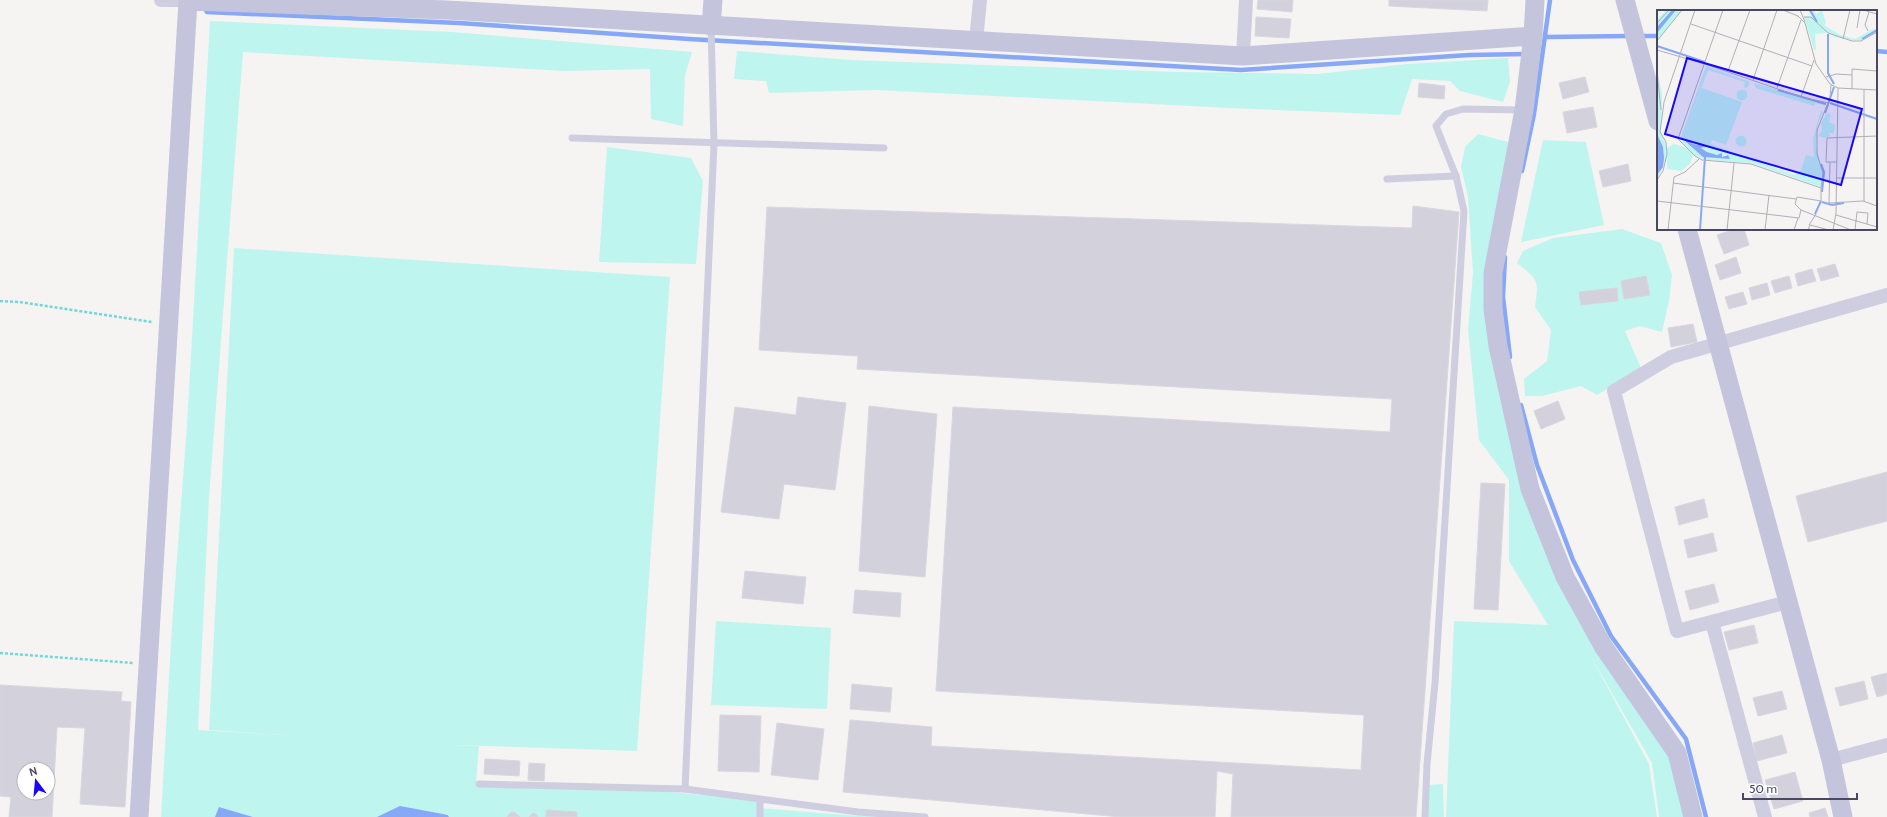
<svg xmlns="http://www.w3.org/2000/svg" width="1887" height="817" font-family="Cabin,sans-serif">
	<rect width="100%" height="100%" fill="#f5f4f3"/>
	<g fill="#bff5ef">
		<polygon points="210,21 452,32 692,52 685,75 683,126 651,119 650,69 564,71 243,52 209,498 198,730 286,735 209,730 234,248 670,277 637,751 454,745 479,746 476,782 624,788 760,800 758,817 449,817 448,814 380,817 253,817 220,807 215,817 161,817 172,625 187,425"/>
		<polygon points="737,51 852,60 1177,72 1318,74 1407,64 1508,58 1510,82 1503,102 1460,91 1450,81 1412,79 1400,115 1230,108 877,90 769,93 766,81 734,79"/>
		<polygon points="1478,134 1508,142 1493,280 1504,374 1565,577 1678,758 1693,817 1659,817 1652,763 1589,653 1649,764 1657,817 1446,817 1454,621 1548,625 1509,561 1509,480 1479,440 1468,330 1473,273 1468,197 1461,167 1465,147"/>
		<polygon points="1543,140 1586,142 1604,225 1521,242"/>
		<polygon points="607,147 691,158 703,181 696,264 599,262"/>
		<path d="M1622 229 1661 243 1672 275 1669 301 1662 332 1640 326 1625 331 1641 368 1597 395 1581 386 1542 396H1525L1524 379 1547 361 1551 330 1535 307C1539 279 1538 280 1517 263L1523 251 1553 238Z"/>
		<polygon points="716,621 831,628 827,709 711,705"/>
		<polygon points="1443,784 1444,817 1425,817 1426,785"/>
		<polygon points="760,808 860,816 923,817 760,817"/>
	</g>
	<g fill="#87a7f7">
		<polygon points="400,806 448,815 449,817 377,817"/>
		<polygon points="219,807 253,817 215,817"/>
	</g>
	<g fill="none" stroke-linecap="round" stroke-linejoin="round">
		<g stroke="#87a7f7" stroke-width="4.5">
			<polyline points="203,6 207,12 459,23 689,39 1241,70 1469,55 1526,54"/>
			<polyline points="1639,36 1658,36"/>
			<polyline points="1546,37 1630,36"/>
			<polyline points="1876,51 1887,52"/>
			<polyline points="1522,171 1534,114 1550,0"/>
			<polyline points="1505,257 1503,297 1510,357"/>
			<polyline points="1521,405 1537,465 1573,560 1611,636 1686,739 1706,817"/>
		</g>
	</g>
	<g fill="#d3d1db" stroke="#d8d6df" fill-rule="evenodd">
		<polygon points="1258,0 1293,0 1292,12 1257,9"/>
		<polygon points="1389,0 1488,0 1487,11 1389,6"/>
		<polygon points="1256,17 1291,19 1289,38 1255,36"/>
		<polygon points="1585,77 1589,92 1563,99 1559,83"/>
		<polygon points="1419,83 1445,86 1444,99 1418,97"/>
		<polygon points="1593,107 1597,127 1567,133 1563,112"/>
		<polygon points="1628,164 1631,181 1603,187 1599,171"/>
		<polygon points="1413,206 1459,212 1416,817 1231,817 1233,774 1217,771 1215,817 1121,817 843,792 850,720 932,727 931,746 1361,770 1364,715 936,691 953,407 1390,432 1392,399 857,369 858,356 759,350 767,207 1412,228"/>
		<polygon points="1735,229 1744,229 1749,245 1724,254 1717,235"/>
		<polygon points="1736,257 1741,273 1720,280 1715,265"/>
		<polygon points="1835,264 1839,276 1821,281 1817,269"/>
		<polygon points="1812,269 1816,281 1798,286 1795,274"/>
		<polygon points="1646,276 1650,295 1624,299 1621,281"/>
		<polygon points="1789,276 1792,288 1775,293 1771,281"/>
		<polygon points="1767,283 1770,295 1752,300 1749,288"/>
		<polygon points="1617,288 1618,301 1581,305 1579,292"/>
		<polygon points="1743,292 1747,304 1729,309 1725,297"/>
		<polygon points="1693,324 1697,342 1671,347 1668,328"/>
		<polygon points="798,397 846,403 835,490 784,484 779,519 721,512 735,407 796,415"/>
		<polygon points="1558,401 1565,419 1541,429 1534,411"/>
		<polygon points="869,406 937,414 925,577 859,571"/>
		<polygon points="1887,472 1887,521 1808,542 1796,496"/>
		<polygon points="1481,483 1505,484 1498,610 1474,609"/>
		<polygon points="1704,499 1708,517 1679,525 1675,507"/>
		<polygon points="1713,533 1717,551 1688,558 1684,540"/>
		<polygon points="745,571 806,577 803,604 742,598"/>
		<polygon points="1714,584 1719,602 1690,610 1685,591"/>
		<polygon points="855,590 901,593 900,617 853,613"/>
		<polygon points="1754,625 1758,643 1729,650 1724,632"/>
		<polygon points="1887,673 1887,694 1877,697 1871,677"/>
		<polygon points="1864,681 1868,699 1840,706 1835,688"/>
		<polygon points="852,684 892,688 890,712 850,709"/>
		<path d="M0 685 122 692 121 701 131 702 125 807 80 804 85 728 57 727 52 817H9L11 797 0 796ZM24 769H48V793H24Z"/>
		<polygon points="1782,691 1787,709 1758,716 1753,698"/>
		<polygon points="720,715 761,716 759,772 718,771"/>
		<polygon points="777,723 824,729 818,780 771,775"/>
		<polygon points="1782,735 1787,753 1757,761 1753,743"/>
		<polygon points="485,759 520,761 519,776 484,774"/>
		<polygon points="529,763 545,764 544,781 528,780"/>
		<polygon points="1795,772 1803,801 1774,809 1765,780"/>
		<polygon points="1825,808 1828,817 1810,817 1809,813"/>
		<polygon points="546,810 577,812 577,817 546,817"/>
		<polygon points="514,812 520,817 507,817 510,813"/>
		<polygon points="533,813 536,814 538,817 529,817"/>
	</g>
	<g fill="none" stroke-linecap="round" stroke-linejoin="round">
		<g stroke="#72d6d8" stroke-width="2.5" stroke-dasharray="3 2" stroke-linecap="butt">
			<polyline points="0,301 20,302 152,322"/>
			<polyline points="0,653 133,663"/>
		</g>
		<g stroke="#cecee0" stroke-width="7">
			<polyline points="572,138 884,148"/>
			<polyline points="1387,179 1456,176"/>
			<polyline points="479,784 685,789 858,812 925,817"/>
			<polyline points="685,789 714,144 711,26"/>
			<polyline points="760,817 760,800"/>
			<polyline points="1425,817 1427,764 1435,683 1464,211 1456,176 1436,126 1446,114 1463,109 1524,110"/>
		</g>
		<g stroke="#cecee0" stroke-width="14">
			<polyline points="161,0 188,0"/>
			<polyline points="976,41 980,0"/>
			<polyline points="1243,56 1246,0"/>
			<polyline points="1788,602 1677,631 1614,391 1671,357 1887,295"/>
			<polyline points="1712,622 1765,817"/>
			<polyline points="1831,760 1887,745"/>
		</g>
		<g stroke="#c5c4dd" stroke-width="19">
			<polyline points="1535,0 1533,36 1524,110 1493,273 1493,309 1498,346 1530,489 1565,577 1603,646 1677,753 1693,817"/>
			<polyline points="1625,0 1658,121"/>
			<polyline points="711,26 713,0"/>
			<polyline points="1687,229 1831,760 1843,817"/>
			<polyline points="139,817 188,1 447,10 1243,56 1533,36"/>
		</g>
	</g>
	<g transform="translate(1657 10)">
		<rect width="220" height="220" fill="#f5f4f3"/>
		<path d="M9 0H25L0 31V10ZM151 0H156L159 4 165 0 169 13 167 15 183 25 198 29 216 19H220V23L204 30H194L178 27 166 20 169 23 158 24 159 40H157L147 7H155ZM49 56 93 72 90 78 87 77 88 72 51 60 29 122 45 78 85 92 69 135 55 130 54 134 138 165 144 160 149 145 157 147 156 129 164 100 166 102 161 114 159 135 166 164 164 177 94 153 50 150 36 145 33 154 24 161 10 159V147L0 170V58L5 84 4 122 10 138 17 134 27 137 34 142 23 130ZM29 129 36 134 50 136 44 138 50 142 60 145 65 143V147L69 144 73 149 46 147 29 132ZM97 73 169 94 168 96 159 93 157 96 99 78ZM79.5 85a5.5 5.5 0 1 1 11 0a5.5 5.5 0 1 1-11 0ZM170 103 174 104 172 112 178 115V118L176 124 172 122 173 126 168 128 161 126 165 121 164 113ZM78.5 131a5.5 5.5 0 1 1 11 0a5.5 5.5 0 1 1-11 0Z" fill="#bff5ef" fill-rule="evenodd"/>
		<path d="M15 0H19L0 23V17ZM0 124 6 137 7 148 6 157 0 165ZM29 129 36 134 50 136 44 138 50 142 60 145 65 143V147L71 145 73 149 46 147 29 132Z" fill="#87a7f7"/>
		<path fill="none" stroke="#87a7f7" stroke-width="2" d="M153 0 160 12M171 24V63L177 74M205 29 220 20M0 36 48 52M121 80 169 94M173 93 220 109M168 103 177 77M164 154 167 162 165 182M165 192 175 195 187 193M158 204 164 191M43 220 48 147"/>
		<path fill="none" stroke="#b0afb9" stroke-width="1" d="M66 0 21 129 38 146 45 150 94 154 164 178 166 163 160 144V120L173 88 174 75M126 0 141 6 148 13 159 54 173 74 181 78 220 80M143 0 148 12M206 0 220 4M147 7H154L171 23 195 31H204L220 22M0 13 12 0M34 14 155 56M200 18 203 0M211 21 208 15 212 2M186 29 193 0M0 31 25 0M0 40 48 54 144 87 172 93M71 61 93 0M0 62 4 100M169 67 179 64 195 65M96 70 120 0M120 78 144 10M195 79V59L220 61M207 80V191M144 87 157 50M173 152 172 193 206 191 220 196M180 152H169L170 128 220 126M180 168H220M0 170 6 161 10 144 9 132 3 122 7 92 38 0M16 173 139 189M0 191 142 208 144 200 194 220M144 200 138 194 140 187 164 191V178M179 205 220 217M152 215 159 204M11 220 17 167 28 162 42 149M70 220 77 153M108 220 112 185M137 220 141 208M151 220 153 215 172 220M176 220 179 203 181 78M198 220 200 202 211 203 210 214"/>
		<path fill="#1807fb" fill-opacity="0.15" stroke="#1807fb" stroke-width="2" d="M30 48 205 99 184 175 8 124Z"/>
		<rect width="220" height="220" fill="none" stroke="#484863" stroke-width="2"/>
	</g>
	<g transform="translate(36 781) rotate(344)"><circle r="19" fill="#ffffff" stroke="#b6b6c1"/>
	<path d="M0-3L7 15L0 10L-7 15Z" fill="#1807fb"/>
	<text y="-6" font-size="11" font-weight="bold" text-anchor="middle" fill="#484863">N</text>
	</g>
	<path d="M1743 793v6h114v-6" fill="none" stroke="#484863" stroke-width="2"/>
	<text x="1749" y="793" font-size="12" fill="#484863" stroke="#ffffff" stroke-width="3" paint-order="stroke">50 m</text>
</svg>
